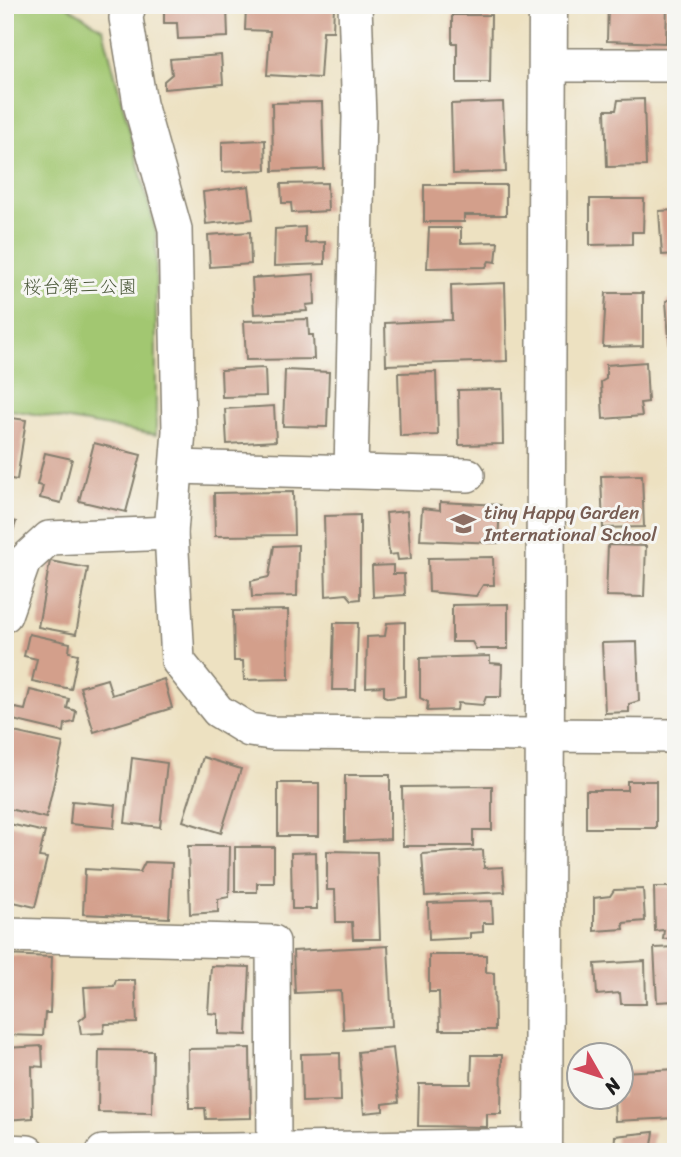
<svg xmlns="http://www.w3.org/2000/svg" width="681" height="1157" font-family="Sriracha,'Klee One',sans-serif">
	<rect width="100%" height="100%" fill="#f6f6f2"/>
	<filter id="ink" filterUnits="userSpaceOnUse"><feTurbulence type="fractalNoise" baseFrequency=".0143" numOctaves="2"/><feDisplacementMap in="SourceGraphic" scale="14" xChannelSelector="R" yChannelSelector="G"/><feConvolveMatrix kernelMatrix="1 2 1 2 8 2 1 2 1" color-interpolation-filters="sRGB"/></filter>
	<filter id="wash" filterUnits="userSpaceOnUse"><feTurbulence type="fractalNoise" baseFrequency=".00686" numOctaves="4" result="noise"/><feDisplacementMap in="SourceGraphic" scale="28" xChannelSelector="R" yChannelSelector="G"/><feGaussianBlur stdDeviation="1.57" result="paint"/><feColorMatrix in="noise" values="0 0 0 0 0 0 0 0 0 0 0 0 0 0 0 0 0 1.4 0 .05"/><feComposite in="paint" operator="in"/></filter>
	<g filter="url(#wash)">
		<rect width="100%" height="100%" fill="#ede1c1"/>
		<polygon fill="#a2c771" stroke="#5f7246" stroke-width="2" points="5,5 65,5 103,29 156,232 156,435 5,409"/>
		<g id="blocks">
			<g fill="#d39f8b">
				<polygon points="284,5 334,5 333,31 323,31 320,78 267,75 270,31 245,30 246,8 283,10"/>
				<polygon points="608,5 667,5 666,43 607,41"/>
				<polygon points="227,7 228,37 178,39 177,23 164,23 164,10"/>
				<polygon points="452,15 491,15 490,83 457,83 457,43 452,43"/>
				<polygon points="221,55 223,84 164,89 164,81 172,74 170,59"/>
				<polygon points="644,99 646,166 607,167 605,110 616,110 618,100"/>
				<polygon points="322,102 324,169 273,171 272,103"/>
				<polygon points="503,102 506,172 453,174 451,104"/>
				<polygon points="669,105 676,105 676,164 670,164"/>
				<polygon points="265,140 266,170 222,172 222,142"/>
				<polygon points="327,183 328,211 292,213 291,203 282,203 281,184"/>
				<polygon points="424,185 506,185 506,215 464,215 464,222 424,222"/>
				<polygon points="249,186 253,219 206,224 203,192"/>
				<polygon points="590,199 644,199 643,232 632,232 632,244 590,245"/>
				<polygon points="676,210 676,254 662,255 659,211"/>
				<polygon points="305,227 305,243 325,242 325,264 274,266 275,229"/>
				<polygon points="429,228 461,228 461,243 498,242 496,262 489,261 486,267 427,268"/>
				<polygon points="250,232 251,264 210,267 208,235"/>
				<polygon points="314,274 315,304 306,305 307,311 254,314 252,278"/>
				<polygon points="505,283 507,361 386,365 385,323 452,320 451,285"/>
				<polygon points="606,293 643,293 643,346 603,347"/>
				<polygon points="676,296 676,349 670,350 666,301"/>
				<polygon points="308,319 309,335 313,335 314,359 246,360 244,321"/>
				<polygon points="646,362 648,402 640,403 642,416 603,419 601,382 606,379 606,365"/>
				<polygon points="265,368 266,396 222,397 221,370"/>
				<polygon points="285,370 329,372 327,427 283,426"/>
				<polygon points="436,372 438,435 400,436 398,373"/>
				<polygon points="502,389 503,444 459,445 458,390"/>
				<polygon points="274,406 276,441 227,444 225,409"/>
				<polygon points="5,417 26,420 17,480 5,478"/>
				<polygon points="94,443 141,455 126,512 79,501"/>
				<polygon points="45,453 72,459 61,503 40,498 43,486 37,485"/>
				<polygon points="642,475 644,527 603,528 601,476"/>
				<polygon points="293,492 294,535 215,536 214,493"/>
				<polygon points="440,502 500,505 498,543 420,540 422,508 440,510"/>
				<polygon points="407,511 411,559 398,560 397,554 389,555 386,513"/>
				<polygon points="360,515 360,599 352,600 347,594 326,596 324,516"/>
				<polygon points="5,519 16,522 6,553 5,553"/>
				<polygon points="298,545 297,596 252,597 251,581 269,577 274,546"/>
				<polygon points="608,545 646,546 644,597 606,596"/>
				<polygon points="493,557 494,585 483,585 476,596 429,592 428,558"/>
				<polygon points="50,561 88,568 76,634 38,627"/>
				<polygon points="393,565 393,574 404,574 405,595 373,597 372,566"/>
				<polygon points="508,604 508,649 476,649 472,642 452,642 452,605"/>
				<polygon points="288,610 289,679 244,680 243,661 234,661 233,611"/>
				<polygon points="405,622 405,696 389,698 384,696 384,686 366,687 367,637 385,636 387,623"/>
				<polygon points="334,623 358,623 356,690 332,690"/>
				<polygon points="29,634 70,643 69,652 78,654 71,689 32,681 37,659 24,656"/>
				<polygon points="637,642 639,701 629,704 629,712 605,713 602,643"/>
				<polygon points="490,656 490,663 502,664 501,697 486,697 483,705 458,703 457,710 427,711 428,702 420,698 420,658"/>
				<polygon points="107,679 112,695 164,679 172,708 94,732 80,687"/>
				<polygon points="30,690 69,699 67,708 76,711 74,722 65,724 64,732 13,720 15,708 25,710"/>
				<polygon points="5,730 63,743 46,818 5,808"/>
				<polygon points="203,757 241,769 221,833 183,821"/>
				<polygon points="132,758 167,763 160,827 125,823"/>
				<polygon points="345,775 390,775 390,839 345,841"/>
				<polygon points="627,781 656,781 656,828 586,828 586,790 627,790"/>
				<rect x="278" y="783" width="41" height="53"/>
				<polygon points="492,786 492,830 473,830 473,846 403,846 402,787"/>
				<polygon points="72,801 116,805 114,828 70,824"/>
				<polygon points="5,823 45,832 39,857 47,858 35,907 5,900"/>
				<polygon points="188,846 230,846 229,897 218,899 218,912 190,914"/>
				<polygon points="235,847 274,847 274,883 257,883 257,892 235,892"/>
				<polygon points="483,850 484,868 503,867 505,892 425,896 422,854"/>
				<polygon points="327,851 377,852 380,939 353,939 352,922 336,922 335,890 327,890"/>
				<polygon points="316,852 317,909 292,909 291,853"/>
				<polygon points="145,862 172,863 169,918 83,914 85,869 140,872"/>
				<polygon points="654,887 676,887 676,938 663,939 664,930 655,931"/>
				<polygon points="643,889 645,921 623,923 624,929 594,931 594,898 610,896 614,890"/>
				<polygon points="492,901 493,923 483,923 483,932 470,933 470,938 429,940 428,903"/>
				<polygon points="388,946 392,1026 343,1029 341,991 295,993 293,951"/>
				<polygon points="676,947 676,1001 657,1002 654,948"/>
				<polygon points="5,955 52,957 50,1013 45,1013 43,1036 5,1035"/>
				<polygon points="429,955 486,955 486,972 494,973 495,1030 440,1030 439,992 429,992"/>
				<polygon points="645,961 646,1004 621,1004 620,993 597,995 595,964"/>
				<polygon points="211,966 250,967 247,1035 218,1034 218,1014 208,1013"/>
				<polygon points="116,980 135,980 137,1023 105,1024 103,1033 81,1034 79,1021 86,1015 84,987 114,986"/>
				<polygon points="42,1046 43,1067 32,1066 33,1118 5,1120 5,1048"/>
				<polygon points="250,1048 251,1118 206,1119 205,1108 189,1108 188,1049"/>
				<polygon points="393,1048 399,1102 383,1104 383,1111 364,1113 358,1052"/>
				<polygon points="99,1050 153,1051 152,1113 98,1112"/>
				<polygon points="340,1053 341,1101 302,1102 301,1054"/>
				<polygon points="472,1055 502,1055 501,1114 487,1114 487,1127 418,1126 419,1084 471,1084"/>
				<polygon points="676,1069 676,1118 615,1121 614,1098 622,1098 622,1072"/>
				<polygon points="654,1132 651,1152 614,1152 615,1136"/>
			</g>
		</g>
	</g>
	<g filter="url(#ink)">
		<use href="#blocks" fill-opacity="0" stroke="#847e6e" stroke-width="2"/>
		<g fill="none" stroke-linecap="round" stroke-linejoin="round">
			<defs>
				<g id="minor">
					<polyline points="129,5 126,18 140,104 175,229 179,431 171,533 178,661 218,711 249,730 271,733 676,736"/>
					<polyline points="548,65 676,65"/>
					<polyline points="177,467 468,475"/>
					<polyline points="351,471 359,117 355,5"/>
					<polyline points="5,615 24,561 49,538 171,533"/>
					<polyline points="5,935 273,942 274,1149"/>
					<polyline points="5,1151 28,1152"/>
					<polyline points="103,1152 543,1145"/>
				</g>
				<polyline id="tertiary" points="543,1152 548,5"/>
			</defs>
			<use href="#minor" stroke="#847e6e" stroke-width="36"/>
			<use href="#tertiary" stroke="#847e6e" stroke-width="41"/>
			<use href="#minor" stroke="#fff" stroke-width="33"/>
			<use href="#tertiary" stroke="#fff" stroke-width="38"/>
		</g>
	</g>
	<defs>
		<symbol id="school-bare" viewBox="-9 -9 18 18"><path d="M0-5L7-2L0 1L-7-2ZM-4 1L0 2.5L4 1V4Q0 6-4 4Z" fill="#8d6e63" stroke="#f6f6f2" stroke-width="2.5" paint-order="stroke"/></symbol>
	</defs>
	<g fill-rule="evenodd">
		<use href="#school-bare" x="446" y="506" width="35" height="35"/>
	</g>
	<g text-anchor="middle" stroke-width="6" stroke-linejoin="round" paint-order="stroke">
		<g font-size="19" fill="#4b583a" stroke="#f6f6f2">
			<text x="80" y="293">桜台第二公園</text>
		</g>
		<g font-size="19" fill="#785e54" stroke="#f6f6f2" text-anchor="start">
			<text x="484" y="519">tiny Happy Garden<tspan x="484" dy="22">International School</tspan></text>
		</g>
	</g>
	<rect width="681" height="1157" fill="none" stroke="#f6f6f2" stroke-width="28"/>
	<g transform="translate(600 1076) rotate(129)"><circle r="33" fill="#f6f6f2" stroke="#9f9f9c" stroke-width="2"/>
	<path d="M0-5L12 26L0 18L-12 26Z" fill="#d1495b"/>
	<text y="-10" font-size="19" font-weight="bold" text-anchor="middle" fill="#1c1c1c">N</text>
	</g>
</svg>
